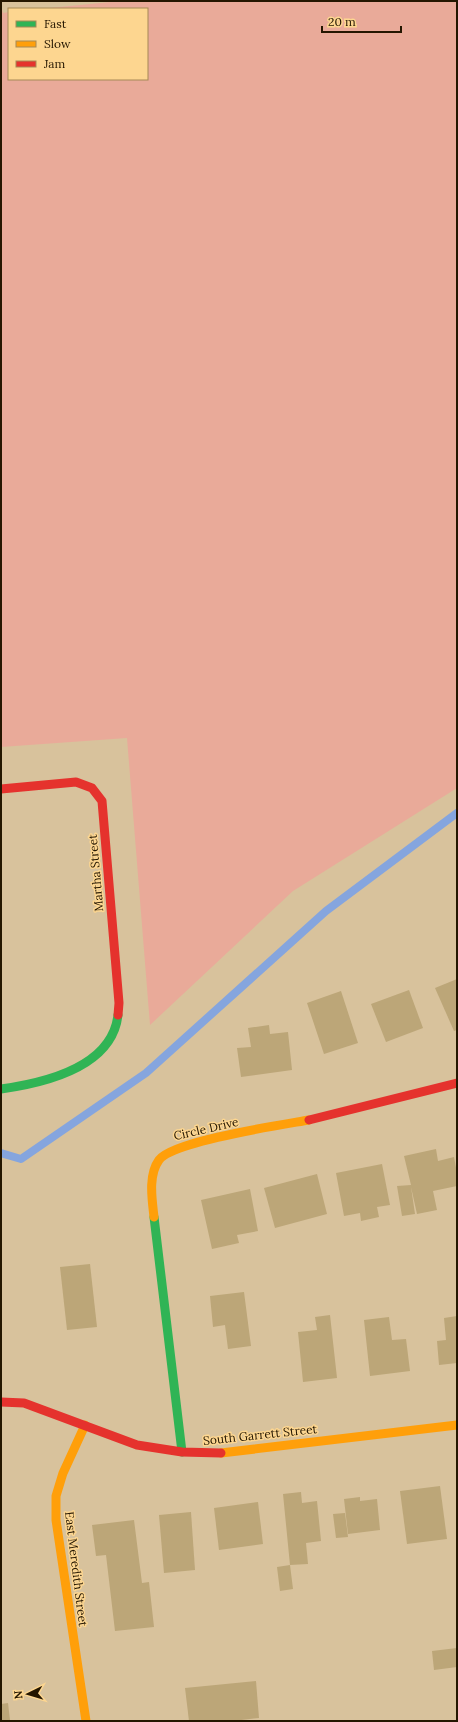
<svg xmlns="http://www.w3.org/2000/svg" width="458" height="1722" font-family="Lora,serif">
	<rect width="100%" height="100%" fill="#d8c29c"/>
	<polygon fill="#e9aa99" points="120,1 457,1 457,788 293,891 150,1025 127,738 1,747 1,6 3,13 9,12 9,79 147,79 147,9 40,9"/>
	<g fill="none" stroke-linecap="round" stroke-linejoin="round">
		<polyline stroke="#85a5de" stroke-width="8" points="1,1153 21,1159 146,1073 326,911 457,813"/>
	</g>
	<g fill="#bca678">
		<polygon points="457,979 457,1030 454,1031 435,988"/>
		<polygon points="409,990 423,1028 386,1042 371,1004"/>
		<polygon points="341,991 358,1043 324,1054 307,1003"/>
		<polygon points="269,1025 270,1034 288,1032 292,1070 241,1077 237,1048 251,1047 248,1028"/>
		<polygon points="436,1149 438,1161 454,1157 457,1173 457,1186 433,1191 437,1210 417,1214 411,1187 415,1214 402,1216 397,1186 411,1185 404,1156"/>
		<polygon points="382,1164 390,1205 377,1207 379,1217 361,1221 360,1213 344,1216 336,1173"/>
		<polygon points="317,1174 327,1214 275,1228 264,1188"/>
		<polygon points="250,1189 258,1231 237,1235 239,1243 212,1249 201,1200"/>
		<polygon points="90,1264 97,1327 67,1330 60,1267"/>
		<polygon points="244,1292 251,1346 228,1349 225,1325 213,1327 210,1296"/>
		<polygon points="330,1315 337,1378 303,1382 298,1332 317,1330 315,1317"/>
		<polygon points="457,1316 457,1363 439,1365 437,1341 446,1340 444,1318"/>
		<polygon points="389,1317 392,1340 406,1339 410,1371 370,1376 364,1320"/>
		<polygon points="440,1486 447,1539 407,1544 400,1491"/>
		<polygon points="301,1492 302,1503 317,1501 321,1541 306,1543 308,1564 290,1565 283,1494"/>
		<polygon points="360,1497 360,1501 377,1499 380,1530 348,1534 344,1499"/>
		<polygon points="258,1502 263,1544 219,1550 214,1508"/>
		<polygon points="191,1512 195,1570 164,1573 159,1515"/>
		<polygon points="345,1513 348,1537 336,1538 333,1514"/>
		<polygon points="134,1520 142,1583 149,1582 154,1627 115,1631 106,1555 96,1556 92,1525"/>
		<polygon points="290,1565 293,1589 280,1591 277,1567"/>
		<polygon points="457,1648 457,1667 434,1670 432,1651"/>
		<polygon points="256,1681 259,1718 233,1721 189,1721 185,1688"/>
		<polygon points="8,1703 10,1720 1,1721 1,1704"/>
	</g>
	<g fill="none" stroke-linecap="round" stroke-linejoin="round">
		<g stroke="#30b455" stroke-width="9">
			<path d="M1 1089C44 1083 112 1067 118 1015"/>
			<polyline points="154,1217 182,1452"/>
		</g>
		<g stroke="#ff9f0a" stroke-width="9">
			<path d="M154 1217C152 1199 148 1175 159 1160 173 1141 281 1125 309 1120"/>
			<polyline points="85,1425 63,1473 56,1496 56,1520 86,1721"/>
			<polyline points="221,1453 457,1425"/>
		</g>
		<g stroke="#e5322d" stroke-width="9">
			<polyline points="1,789 76,782 92,788 102,801 119,1003 118,1015"/>
			<polyline points="309,1120 457,1083"/>
			<polyline points="1,1402 24,1403 137,1445 182,1452 221,1453"/>
		</g>
	</g>
	<g text-anchor="middle" stroke-width="3" stroke-linejoin="round" paint-order="stroke">
		<g font-size="12" fill="#241600" stroke="#fdd690">
			<text transform="translate(96 873) rotate(-95)" y="4">Martha Street</text>
			<text transform="translate(206 1129) rotate(-13)" y="4">Circle Drive</text>
			<text transform="translate(260 1435) rotate(-6)" y="4">South Garrett Street</text>
			<text transform="translate(76 1569) rotate(83)" y="4">East Meredith Street</text>
		</g>
	</g>
	<rect width="458" height="1722" fill="none" stroke="#241600" stroke-width="4"/>
	<rect x="8" y="8" width="140" height="72" fill="#fdd690" stroke="#a68956"/>
	<rect x="16" y="21" width="20" height="6" fill="#30b455" stroke="#a68956"/>
	<text x="44" y="28" font-size="12" fill="#241600">Fast</text>
	<rect x="16" y="41" width="20" height="6" fill="#ff9f0a" stroke="#a68956"/>
	<text x="44" y="48" font-size="12" fill="#241600">Slow</text>
	<rect x="16" y="61" width="20" height="6" fill="#e5322d" stroke="#a68956"/>
	<text x="44" y="68" font-size="12" fill="#241600">Jam</text>
	<g transform="translate(28 1694) rotate(265)" stroke="#fdd690" stroke-width="3" paint-order="stroke">
	<path d="M0-3L7 15L0 10L-7 15Z" fill="#241600"/>
	<text y="-6" font-size="11" font-weight="bold" text-anchor="middle" fill="#241600">N</text>
	</g>
	<path d="M322 26v6h79v-6" fill="none" stroke="#241600" stroke-width="2"/>
	<text x="328" y="26" font-size="12" fill="#241600" stroke="#fdd690" stroke-width="3" paint-order="stroke">20 m</text>
</svg>
